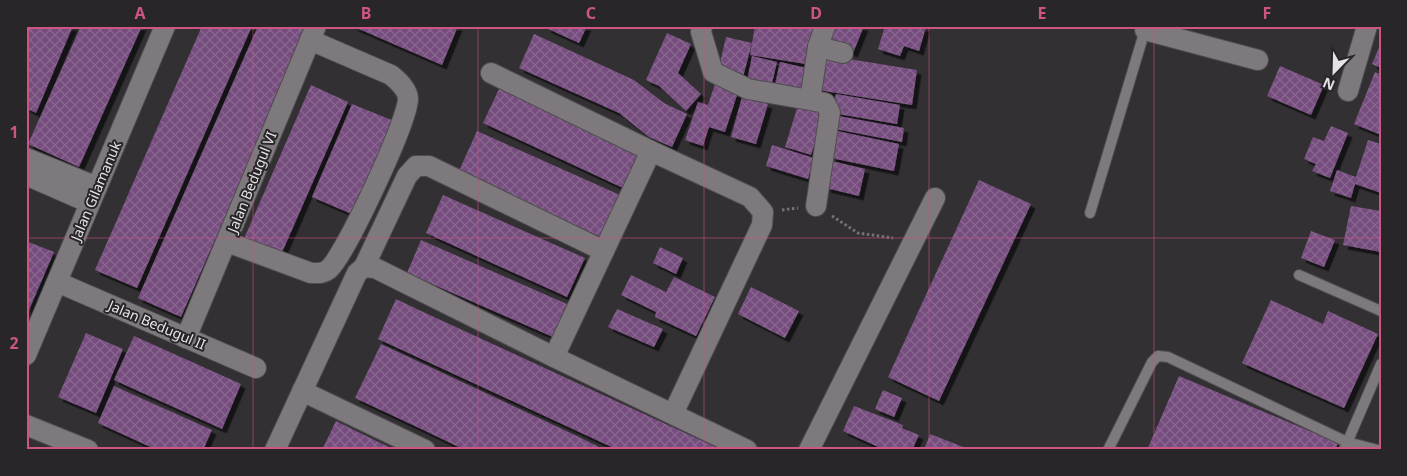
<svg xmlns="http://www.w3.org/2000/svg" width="1407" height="476" font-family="'Noto Sans',sans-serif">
	<defs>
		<pattern id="building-cross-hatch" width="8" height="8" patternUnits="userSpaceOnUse" patternTransform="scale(1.25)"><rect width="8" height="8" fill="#764e7e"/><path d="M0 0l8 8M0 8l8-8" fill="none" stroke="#896790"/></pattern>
		<filter id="shadow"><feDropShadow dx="4.5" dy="4.5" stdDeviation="0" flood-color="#0009"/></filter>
	</defs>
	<rect width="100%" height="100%" fill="#333034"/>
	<g fill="url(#building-cross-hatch)" filter="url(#shadow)">
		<polygon points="26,26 73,26 36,113 26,108"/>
		<polygon points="81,26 142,26 79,167 28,144"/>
		<polygon points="202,26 252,26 137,288 95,270"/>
		<polygon points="258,26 309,26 181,317 138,298"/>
		<polygon points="352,26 458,26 442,65"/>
		<polygon points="547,26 587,26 579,43 546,28"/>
		<polygon points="755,26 818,26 812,65 750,55"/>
		<polygon points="833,26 864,26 853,53 827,43"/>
		<polygon points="885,26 926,27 919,51 904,46 900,56 878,49"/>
		<polygon points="667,33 691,44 678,73 701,94 686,111 659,86 646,80"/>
		<polygon points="534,34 634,80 664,103 687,114 672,147 649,137 619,113 519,68"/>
		<polygon points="726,37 752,43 743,77 718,71"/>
		<polygon points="1381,43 1381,68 1372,64"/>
		<polygon points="818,54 917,70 912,105 812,89"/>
		<polygon points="752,56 777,62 770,92 746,86"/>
		<polygon points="780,62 811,69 805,96 774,89"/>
		<polygon points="1280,66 1324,85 1311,115 1267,96"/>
		<polygon points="1375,72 1381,75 1381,135 1354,124"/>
		<polygon points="715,84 738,92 725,132 709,127 703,146 685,140 698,102 708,105"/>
		<polygon points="311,85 348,102 280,257 243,241"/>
		<polygon points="499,89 638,154 623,188 483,123"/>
		<polygon points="836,94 900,105 897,124 832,113"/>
		<polygon points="742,97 768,104 756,144 731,137"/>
		<polygon points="799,102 825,110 811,155 785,147"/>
		<polygon points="352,104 394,121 354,215 312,197"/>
		<polygon points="833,115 904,128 902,142 830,128"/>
		<polygon points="1331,126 1348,133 1330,178 1312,171 1316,164 1304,159 1313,137 1324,141"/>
		<polygon points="477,131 620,195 601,237 458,173"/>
		<polygon points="837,131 899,144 894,171 831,158"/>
		<polygon points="1368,140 1381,144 1381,193 1355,184 1351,198 1330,191 1337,170 1356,177"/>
		<polygon points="772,145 814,158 808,179 766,166"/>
		<polygon points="832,161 865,169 859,196 826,188"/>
		<polygon points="979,180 1031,204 939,401 888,377"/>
		<polygon points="443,195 585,258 567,297 426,233"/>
		<polygon points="1351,206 1381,211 1381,252 1343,245"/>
		<polygon points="1311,231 1335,240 1324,267 1301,258"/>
		<polygon points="421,240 567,304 553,337 407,273"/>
		<polygon points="26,241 54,252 26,317"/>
		<polygon points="660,247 683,258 676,274 653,263"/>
		<polygon points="631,275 666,292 674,277 715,297 696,336 655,317 656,312 621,295"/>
		<polygon points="751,287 799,311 785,338 738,314"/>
		<polygon points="396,299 419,310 722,450 618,450 378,339"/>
		<polygon points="1271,300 1323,324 1328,311 1378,334 1344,408 1242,363"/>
		<polygon points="617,309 663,329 654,347 608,327"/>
		<polygon points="86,333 123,349 96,413 58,397"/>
		<polygon points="134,336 241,384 222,429 114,380"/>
		<polygon points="381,344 579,437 605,450 465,450 417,427 355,398"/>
		<polygon points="1179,376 1338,443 1335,450 1147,450"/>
		<polygon points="114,386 212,430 203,450 157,450 98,423"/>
		<polygon points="883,390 902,398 894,417 875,409"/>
		<polygon points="854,406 903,425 902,428 919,435 912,450 885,450 843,431"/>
		<polygon points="336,421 356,431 395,450 322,450"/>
		<polygon points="930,434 971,450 924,450"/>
	</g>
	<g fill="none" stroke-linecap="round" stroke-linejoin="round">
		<defs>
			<g id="lane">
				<polyline points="1090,213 1145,30"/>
				<polyline points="1299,275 1381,311"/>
				<polyline points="1108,450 1152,362 1158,356 1168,357 1347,442 1378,450"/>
				<polyline points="1344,450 1381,364"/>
			</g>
			<g id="street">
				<polyline points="702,26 701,32 713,72 748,89 810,100"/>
				<polyline points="1146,26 1145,30 1258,60"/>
				<polyline points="818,47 843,53"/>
				<polyline points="491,73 651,151 750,197 763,212 762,225 673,414"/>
				<polyline points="1348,91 1367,26"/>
				<polyline points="26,158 97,187"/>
				<polyline points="26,175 90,203"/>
				<polyline points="816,206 830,112 825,103 810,100 818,47 825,26"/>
				<path d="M227 242 311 273C318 273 323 274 329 269 346 253 407 123 408 99 408 89 397 80 391 75L310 40"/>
				<polyline points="364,267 375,268 554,357 747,450"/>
				<polyline points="57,282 256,368"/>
				<polyline points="186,338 316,26"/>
				<polyline points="26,355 165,26"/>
				<polyline points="554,357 651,151"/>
				<polyline points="302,391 425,450"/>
				<polyline points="26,425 88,450"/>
				<polyline points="275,450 357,273 364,267 407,176 416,166 429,166 604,251"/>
				<polyline points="809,450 935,198"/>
			</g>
		</defs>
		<use href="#lane" stroke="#4f4d50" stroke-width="12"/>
		<use href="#street" stroke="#4f4d50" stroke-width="22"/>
		<g stroke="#757276" stroke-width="3" stroke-dasharray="2.5 2.5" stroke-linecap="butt">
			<polyline points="782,210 798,208"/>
			<polyline points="832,216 858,233 893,238"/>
		</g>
		<use href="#lane" stroke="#7d797d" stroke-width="10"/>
		<use href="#street" stroke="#7d797d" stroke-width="20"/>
	</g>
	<path fill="none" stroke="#cc5584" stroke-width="1" stroke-opacity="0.55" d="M253 26V450M478 26V450M704 26V450M929 26V450M1154 26V450M26 238H1381"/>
	<g text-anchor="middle" stroke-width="4" stroke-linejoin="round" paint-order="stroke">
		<g font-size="14" fill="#e4e2e5" stroke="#29262a">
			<text transform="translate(252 182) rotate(-68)" y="5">Jalan Bedugul VI</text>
			<text transform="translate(96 191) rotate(-67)" y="5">Jalan Gilamanuk</text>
			<text transform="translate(157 325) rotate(23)" y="5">Jalan Bedugul II</text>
		</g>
	</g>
	<rect width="1407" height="476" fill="none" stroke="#29262a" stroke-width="55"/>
	<g transform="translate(1334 72) rotate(203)" stroke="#29262a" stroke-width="4" paint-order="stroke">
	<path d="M0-4L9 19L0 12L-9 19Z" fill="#e4e2e5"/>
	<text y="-8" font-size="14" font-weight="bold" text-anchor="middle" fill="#e4e2e5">N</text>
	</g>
	<rect x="28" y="28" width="1352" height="420" fill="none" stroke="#cc5584" stroke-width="2"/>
	<g font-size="16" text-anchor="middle" font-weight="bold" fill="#cc5584">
		<text x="140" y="19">A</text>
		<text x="366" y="19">B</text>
		<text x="591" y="19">C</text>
		<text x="816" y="19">D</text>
		<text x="1042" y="19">E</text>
		<text x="1267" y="19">F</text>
		<text x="14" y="138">1</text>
		<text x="14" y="349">2</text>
	</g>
</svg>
